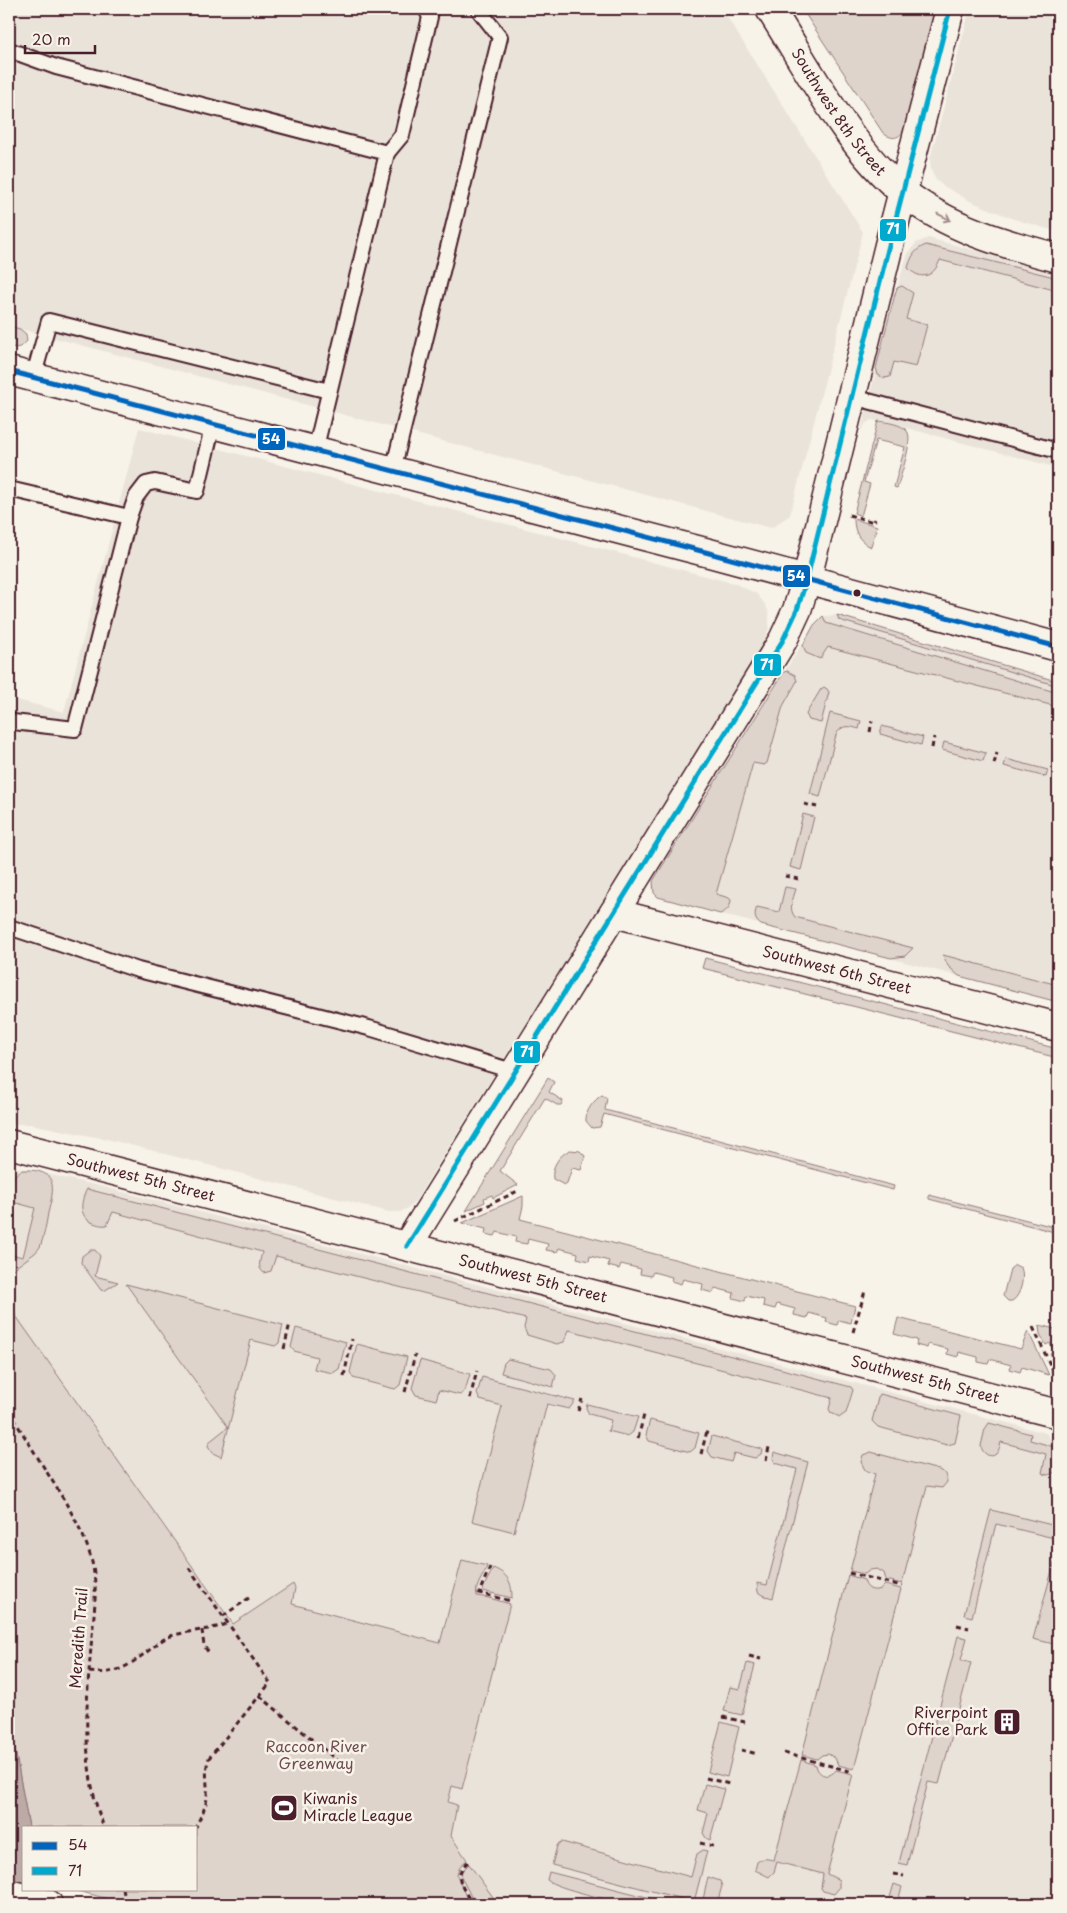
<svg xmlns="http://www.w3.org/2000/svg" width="1067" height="1913" font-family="'Playpen Sans',sans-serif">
	<rect width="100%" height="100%" fill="#f7f3e8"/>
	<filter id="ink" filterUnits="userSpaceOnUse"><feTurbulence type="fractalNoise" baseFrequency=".02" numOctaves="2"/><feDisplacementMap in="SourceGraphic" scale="10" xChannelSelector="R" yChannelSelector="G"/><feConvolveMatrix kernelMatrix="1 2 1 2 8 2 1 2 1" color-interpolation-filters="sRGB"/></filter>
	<g filter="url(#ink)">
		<g fill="#eae3da">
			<polygon points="9,9 722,9 863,232 790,515 771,528 9,326"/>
			<polygon points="970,9 1058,9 1058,232 1014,219 970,201 942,185 936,180 931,170 930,159"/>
			<polygon points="928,238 1058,272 1058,468 880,421 871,420 866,423 861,431 895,294 908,253 916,243"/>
			<polygon points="139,428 736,584 757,594 766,606 769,614 769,627 763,645 415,1201 410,1207 400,1212 389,1212 111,1140 30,1124 9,1124 9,698 64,712"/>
			<polygon points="837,615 1058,682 1058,1002 663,899 654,893 652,887 656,875 814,625 823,616"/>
			<polygon points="9,1166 30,1170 104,1187 1046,1433 1058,1448 1058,1904 469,1904 456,1875 460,1866 467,1860 451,1836 457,1805 448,1802 452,1786 462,1789 510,1604 489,1598 477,1596 440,1643 292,1604 295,1588 293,1584 234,1625 9,1306 9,1272 24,1261 23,1257 9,1254"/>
		</g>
		<g fill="#ded4cc" stroke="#947a7c">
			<path d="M802 9H935L904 130C898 140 891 139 883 133Z"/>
			<path d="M926 245 1058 278V291L940 260C934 276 922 282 908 268 911 257 915 249 926 245Z"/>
			<polygon points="902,286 913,293 906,319 927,325 916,367 894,362 890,377 884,378 878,375 876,368 895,294 897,288"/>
			<path d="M9 326 20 329 26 334 27 341C21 348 17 349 9 346Z"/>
			<path d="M878 421C886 422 902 424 907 431 914 440 900 477 897 488L894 487 905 447 876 440 864 482 870 484 861 516 854 513Z"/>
			<path d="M854 519 877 526 871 547C859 541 854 532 854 519Z"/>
			<polygon points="837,615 1056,681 1058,682 1058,686 839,620"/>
			<polygon points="823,616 826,623 1058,693 1058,707 828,647 820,659 806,653 803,645 814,625"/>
			<path d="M787 671 795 675 797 681 783 706 767 763 764 765 753 763 716 894 729 898 731 900C730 908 727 911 720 914L658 897 654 893 653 881 784 672Z"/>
			<polygon points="824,687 827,689 829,692 821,723 809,720 806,714 821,689"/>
			<path d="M830 713 861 721 859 729C849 726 842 724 836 735L820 797 810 794Z"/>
			<polygon points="882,726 923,737 921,745 880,734"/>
			<polygon points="944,742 986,753 983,761 942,750"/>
			<polygon points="1006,759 1048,770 1046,777 1004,766"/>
			<polygon points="803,814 814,817 801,870 790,867"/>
			<path d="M785 887 796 889C793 899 788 909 795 917L913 948 905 956 891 958 761 925C754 920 754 914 757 907L779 912Z"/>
			<polygon points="943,955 1058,985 1058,1002 959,976 948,966"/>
			<polygon points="705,958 1058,1049 1058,1058 702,968"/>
			<polygon points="548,1078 554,1082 549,1092 563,1101 561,1105 557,1105 545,1098 500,1171 518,1185 493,1198 492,1195 484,1198 485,1202 466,1211"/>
			<path d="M602 1095 607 1098 605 1110 894 1186 893 1190 604 1114 600 1127 592 1128 586 1121C585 1111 594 1100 602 1095Z"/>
			<path d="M570 1150 580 1151 585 1156 581 1170 572 1168 567 1183 564 1185 553 1179C551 1167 559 1155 570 1150Z"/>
			<path d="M23 1170C58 1169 55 1187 48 1213 46 1225 44 1237 40 1247L35 1253 9 1272V1254L23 1257 35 1208 9 1201C9 1189 10 1174 23 1170Z"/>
			<path d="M87 1189 851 1387 853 1390 846 1413 840 1417 831 1413 829 1409 832 1398 569 1330 564 1342 557 1344 527 1335 524 1328 526 1319 276 1256 271 1271 264 1273C256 1267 261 1259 262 1252L113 1212 107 1225C101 1226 96 1224 91 1222 78 1215 81 1200 87 1189Z"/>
			<polygon points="929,1195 1058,1228 1058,1233 929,1199"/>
			<polygon points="523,1196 523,1206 520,1219 855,1306 851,1323 839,1320 837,1325 826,1322 827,1318 809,1313 807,1318 794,1315 795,1309 777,1304 775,1309 763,1306 764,1300 746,1296 745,1301 733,1298 734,1293 715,1288 713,1293 702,1290 703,1284 683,1279 681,1284 671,1281 672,1277 653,1272 651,1276 640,1274 641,1269 621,1264 619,1269 608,1266 609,1261 590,1256 589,1261 577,1258 578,1253 559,1248 557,1252 546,1250 548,1244 528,1239 527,1244 515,1242 516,1237 497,1232 495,1236 485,1234 486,1229 462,1223"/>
			<polygon points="90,1250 95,1250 100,1256 95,1276 118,1282 104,1291 101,1290 81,1263 82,1256"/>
			<path d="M1015 1265 1021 1268C1025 1276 1021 1296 1012 1301H1008L1003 1296 1010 1269Z"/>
			<polygon points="126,1284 283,1325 279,1343 275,1346 251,1340 221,1457 213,1453 208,1446 209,1442 228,1427"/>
			<path d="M9 1306 233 1624 293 1584 295 1588 292 1604 440 1643 462 1560 487 1566C484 1576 474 1586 477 1596L489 1598 510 1604 462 1789 452 1786 448 1802 457 1805 451 1836 467 1860 460 1866 457 1875 469 1904H128L70 1889H196V1827H29L9 1717Z"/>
			<polygon points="1058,1315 1058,1361 1057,1368 1050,1353 1053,1351 1050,1343 1046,1345 1040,1334 1039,1325 1055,1329"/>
			<polygon points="898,1318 1021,1349 1028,1331 1049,1375 1022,1367 1020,1372 1010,1369 1011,1365 990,1359 988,1364 978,1362 978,1357 959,1352 958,1357 947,1354 948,1349 928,1344 927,1348 916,1345 917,1340 894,1334"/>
			<polygon points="296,1328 346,1342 339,1369 333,1373 314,1369 317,1357 294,1351 291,1347"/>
			<polygon points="357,1344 407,1357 400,1385 395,1389 353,1378 350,1372"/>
			<polygon points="508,1359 551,1369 556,1375 553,1387 501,1373 504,1363"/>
			<polygon points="420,1360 470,1374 465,1391 460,1395 439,1390 436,1400 416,1395 412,1388"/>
			<polygon points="482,1377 575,1401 569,1409 547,1404 514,1532 472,1521 502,1406 480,1400 477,1394"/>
			<polygon points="880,1394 961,1416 955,1443 947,1445 878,1427 872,1421 878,1398"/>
			<polygon points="587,1404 638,1417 633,1432 628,1436 608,1431 611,1420 589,1414 586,1408"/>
			<polygon points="650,1420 699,1433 695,1448 690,1452 649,1441 646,1435"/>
			<path d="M989 1423 1031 1434 1030 1440 1058 1448C1059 1460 1061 1473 1047 1475L1042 1473 1046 1454 1001 1442C1000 1446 999 1451 996 1454 990 1459 982 1453 981 1446L985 1429Z"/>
			<polygon points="712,1436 762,1449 761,1454 755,1458 734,1453 731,1462 712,1457 708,1451"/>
			<polygon points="774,1452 808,1462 773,1598 762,1595 758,1592 757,1583 767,1585 797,1469 775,1463 773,1458"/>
			<polygon points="871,1452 939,1470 946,1474 947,1482 942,1488 927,1486 902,1584 886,1580 884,1573 877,1569 870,1570 865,1574 850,1571 875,1474 865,1470 861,1462 863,1455"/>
			<polygon points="991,1510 1056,1526 1058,1527 1058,1539 996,1524 972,1617 964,1615"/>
			<polygon points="1058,1549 1058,1645 1033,1639"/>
			<path d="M493 1568C508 1574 512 1582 512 1598L483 1591C483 1586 491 1574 493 1568Z"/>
			<path d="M848 1575 864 1580C866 1589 872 1592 881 1589L885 1585 901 1589 854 1769 838 1765 835 1758 828 1754 822 1755 817 1759 802 1755Z"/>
			<polygon points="958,1636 967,1638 961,1660 971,1663 939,1784 928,1782 907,1865 899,1863"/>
			<polygon points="747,1663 755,1665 742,1715 724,1711 730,1687 740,1689"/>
			<polygon points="721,1722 739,1727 727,1777 708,1772"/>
			<path d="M801 1760 816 1765C818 1776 829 1779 836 1770L853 1774 827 1874 839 1880V1888L834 1894 823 1891 821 1888 823 1874 777 1862 774 1872 769 1877 755 1870 757 1862C763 1857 767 1859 774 1860Z"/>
			<polygon points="705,1784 724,1789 710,1840 706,1838 703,1833 708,1813 698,1810"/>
			<polygon points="562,1842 691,1877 697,1854 703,1850 707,1851 694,1902 552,1865 557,1846 559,1843"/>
			<polygon points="469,1864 498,1904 475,1904 461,1877 462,1871"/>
			<path d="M549 1872 674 1904C660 1904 644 1906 630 1904 616 1902 556 1888 547 1880Z"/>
			<polygon points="708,1877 720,1881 722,1886 717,1904 702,1904"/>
			<polygon points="894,1884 902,1887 897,1904 888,1904"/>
		</g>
		<polygon fill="#bcaaa7" stroke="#8e7275" points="9,1717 29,1827 24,1827 24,1889 9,1904"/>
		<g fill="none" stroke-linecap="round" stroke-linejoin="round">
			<defs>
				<g id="service">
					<polyline points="9,50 56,67 387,153 402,135 430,17 426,9"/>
					<polyline points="33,378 49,321 329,391"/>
					<polyline points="853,397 1058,451"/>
					<polyline points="315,451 387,153"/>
					<polyline points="393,470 500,37 478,9"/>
					<polyline points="9,489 129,517"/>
					<polyline points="9,723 13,722 75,729 129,517 136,497 146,484 155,482 197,491 213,424"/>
					<polyline points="9,927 138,970 369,1028 516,1072"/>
				</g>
				<g id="minor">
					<path id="s1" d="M614 913 1058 1027"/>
					<path id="s2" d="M9 1144 1058 1414"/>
					<polyline points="407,1246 783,640 797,610 807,578 889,245 950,9"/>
				</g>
				<g id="secondary">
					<path id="s3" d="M770 9C808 68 848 147 903 192 948 228 1004 244 1058 258"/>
					<polyline points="9,371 713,554 1058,647"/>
					<polyline points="9,1894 48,1904"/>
				</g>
			</defs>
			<use href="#service" stroke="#4a1f2b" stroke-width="18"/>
			<use href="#minor" stroke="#4a1f2b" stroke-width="31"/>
			<use href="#secondary" stroke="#4a1f2b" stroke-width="31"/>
			<g stroke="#4a1f2b" stroke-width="3" stroke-dasharray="5 4" stroke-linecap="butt">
				<polyline points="849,515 874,522 875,519"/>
				<polyline points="870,732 872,721"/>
				<polyline points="932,748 934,737"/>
				<polyline points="994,764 997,753"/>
				<polyline points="1056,780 1058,771"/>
				<polyline points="804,804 817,807"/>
				<polyline points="785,876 799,879"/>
				<polyline points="455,1221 520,1190"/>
				<polyline points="1033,1327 1057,1380"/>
				<polyline points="853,1332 865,1291"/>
				<polyline points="284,1349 290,1323"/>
				<polyline points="344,1376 352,1339"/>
				<polyline points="405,1392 415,1355"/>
				<polyline points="470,1398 477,1371"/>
				<path d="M9 1411C23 1434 38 1458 53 1482 69 1508 87 1536 93 1567 98 1593 93 1621 91 1647 86 1705 81 1772 104 1827"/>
				<polyline points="578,1411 582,1399"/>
				<polyline points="638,1438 644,1415"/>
				<polyline points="701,1454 707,1431"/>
				<polyline points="766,1461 769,1447"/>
				<polyline points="490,1567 479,1593 511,1601"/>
				<path d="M189 1568 270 1683 209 1758C204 1771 208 1783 207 1796 207 1806 200 1817 196 1827"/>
				<polyline points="849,1573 902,1586"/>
				<polyline points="223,1616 249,1598"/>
				<polyline points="957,1625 969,1628"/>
				<polyline points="202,1630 204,1646 209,1653"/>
				<polyline points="749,1656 761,1659"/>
				<path d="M89 1672C119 1675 128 1666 152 1648 158 1643 164 1638 171 1636 190 1630 210 1631 228 1623"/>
				<polyline points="260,1696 339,1762"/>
				<polyline points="723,1717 745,1722"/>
				<polyline points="741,1750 758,1754"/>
				<polyline points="784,1753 853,1772"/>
				<polyline points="706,1778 729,1784"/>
				<polyline points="700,1843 713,1846"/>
				<path d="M468 1862C451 1875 464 1889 472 1904"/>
				<polyline points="893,1874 904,1876"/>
				<polyline points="123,1889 126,1904"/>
			</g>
			<use href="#service" stroke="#f7f3e8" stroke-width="14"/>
			<use href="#minor" stroke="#f7f3e8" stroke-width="28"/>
			<use href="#secondary" stroke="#f7f3e8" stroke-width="28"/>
			<defs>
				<polyline id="bus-1" points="9,371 713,554 1058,647"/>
				<polyline id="bus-2" points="407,1246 783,640 797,610 807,578 889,245 950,9"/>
			</defs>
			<use href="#bus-1" stroke="#f7f3e8" stroke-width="9"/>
			<use href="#bus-2" stroke="#f7f3e8" stroke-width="9"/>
			<use href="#bus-1" stroke="#0065bd" stroke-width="5"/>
			<use href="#bus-2" stroke="#00a9ce" stroke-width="5"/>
		</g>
		<defs><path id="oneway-shaft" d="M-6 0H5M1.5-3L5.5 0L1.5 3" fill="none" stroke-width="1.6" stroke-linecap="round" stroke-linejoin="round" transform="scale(1.25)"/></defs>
		<use stroke="#a0898a" href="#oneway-shaft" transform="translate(944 217) rotate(27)"/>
	</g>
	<defs>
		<symbol id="building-square" viewBox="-11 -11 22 22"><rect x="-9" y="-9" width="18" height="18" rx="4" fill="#4a1f2b" stroke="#f7f3e8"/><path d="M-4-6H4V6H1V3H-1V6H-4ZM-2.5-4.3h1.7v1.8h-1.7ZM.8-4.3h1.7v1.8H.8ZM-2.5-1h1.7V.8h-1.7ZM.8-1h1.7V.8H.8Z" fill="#fff"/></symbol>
		<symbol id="stadium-square" viewBox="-11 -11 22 22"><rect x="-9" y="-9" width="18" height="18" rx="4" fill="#4a1f2b" stroke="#f7f3e8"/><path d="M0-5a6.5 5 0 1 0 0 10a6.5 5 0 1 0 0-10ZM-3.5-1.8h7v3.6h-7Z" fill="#fff"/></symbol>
	</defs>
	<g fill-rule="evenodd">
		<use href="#building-square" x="991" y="1706" width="32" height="32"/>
		<use href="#stadium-square" x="268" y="1792" width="32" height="32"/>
	</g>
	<circle fill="#4a1f2b" stroke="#f7f3e8" stroke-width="2" cx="857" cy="593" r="4.5"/>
	<g text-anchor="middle" stroke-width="5" stroke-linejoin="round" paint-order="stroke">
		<g font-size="15" fill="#4a1f2b" stroke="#f7f3e8">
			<text dy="5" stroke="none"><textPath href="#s3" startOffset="124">Southwest 8th Street</textPath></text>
			<text dy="5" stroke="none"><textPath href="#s1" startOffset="230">Southwest 6th Street</textPath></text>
			<text dy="5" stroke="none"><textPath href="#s2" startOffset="136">Southwest 5th Street</textPath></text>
			<text dy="5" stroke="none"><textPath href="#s2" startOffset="541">Southwest 5th Street</textPath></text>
			<text dy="5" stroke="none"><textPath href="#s2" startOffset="946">Southwest 5th Street</textPath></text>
			<text transform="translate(79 1638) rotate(-86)" y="5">Meredith Trail</text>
		</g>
		<g font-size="15" fill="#4a1f2b" stroke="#f7f3e8" text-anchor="end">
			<text x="988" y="1718">Riverpoint<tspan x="988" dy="17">Office Park</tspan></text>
			<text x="303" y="1804" text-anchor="start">Kiwanis<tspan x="303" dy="17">Miracle League</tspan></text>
		</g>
		<g font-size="15" fill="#6f4c53" stroke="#f7f3e8">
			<text x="316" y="1752">Raccoon River<tspan x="316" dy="17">Greenway</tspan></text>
		</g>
	</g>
	<g stroke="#f7f3e8" stroke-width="2">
		<rect x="879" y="218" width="28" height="24" rx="5" fill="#00a9ce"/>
		<rect x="257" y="427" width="29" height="24" rx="5" fill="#0065bd"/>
		<rect x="782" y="564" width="29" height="24" rx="5" fill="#0065bd"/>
		<rect x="753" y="653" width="29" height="24" rx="5" fill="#00a9ce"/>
		<rect x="513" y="1040" width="28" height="24" rx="5" fill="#00a9ce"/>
	</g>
	<g font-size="14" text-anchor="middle" font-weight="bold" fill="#fff">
		<text x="893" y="234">71</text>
		<text x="271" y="444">54</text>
		<text x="796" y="581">54</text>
		<text x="767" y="670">71</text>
		<text x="527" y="1057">71</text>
	</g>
	<rect width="1067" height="1913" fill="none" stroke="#f7f3e8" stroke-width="30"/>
	<rect x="15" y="15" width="1037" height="1883" fill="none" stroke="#4a1f2b" stroke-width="2" filter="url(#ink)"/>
	<rect x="22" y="1826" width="175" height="65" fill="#f7f3e8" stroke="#b29e9c"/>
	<rect x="32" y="1842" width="25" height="8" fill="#0065bd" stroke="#b29e9c"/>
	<text x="68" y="1850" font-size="15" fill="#4a1f2b">54</text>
	<rect x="32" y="1867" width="25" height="8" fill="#00a9ce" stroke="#b29e9c"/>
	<text x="68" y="1876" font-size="15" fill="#4a1f2b">71</text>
	<path d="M25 45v8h70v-8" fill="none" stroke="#4a1f2b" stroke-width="2.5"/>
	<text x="32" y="45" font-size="15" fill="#4a1f2b" stroke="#f7f3e8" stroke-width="4" paint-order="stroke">20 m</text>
</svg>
